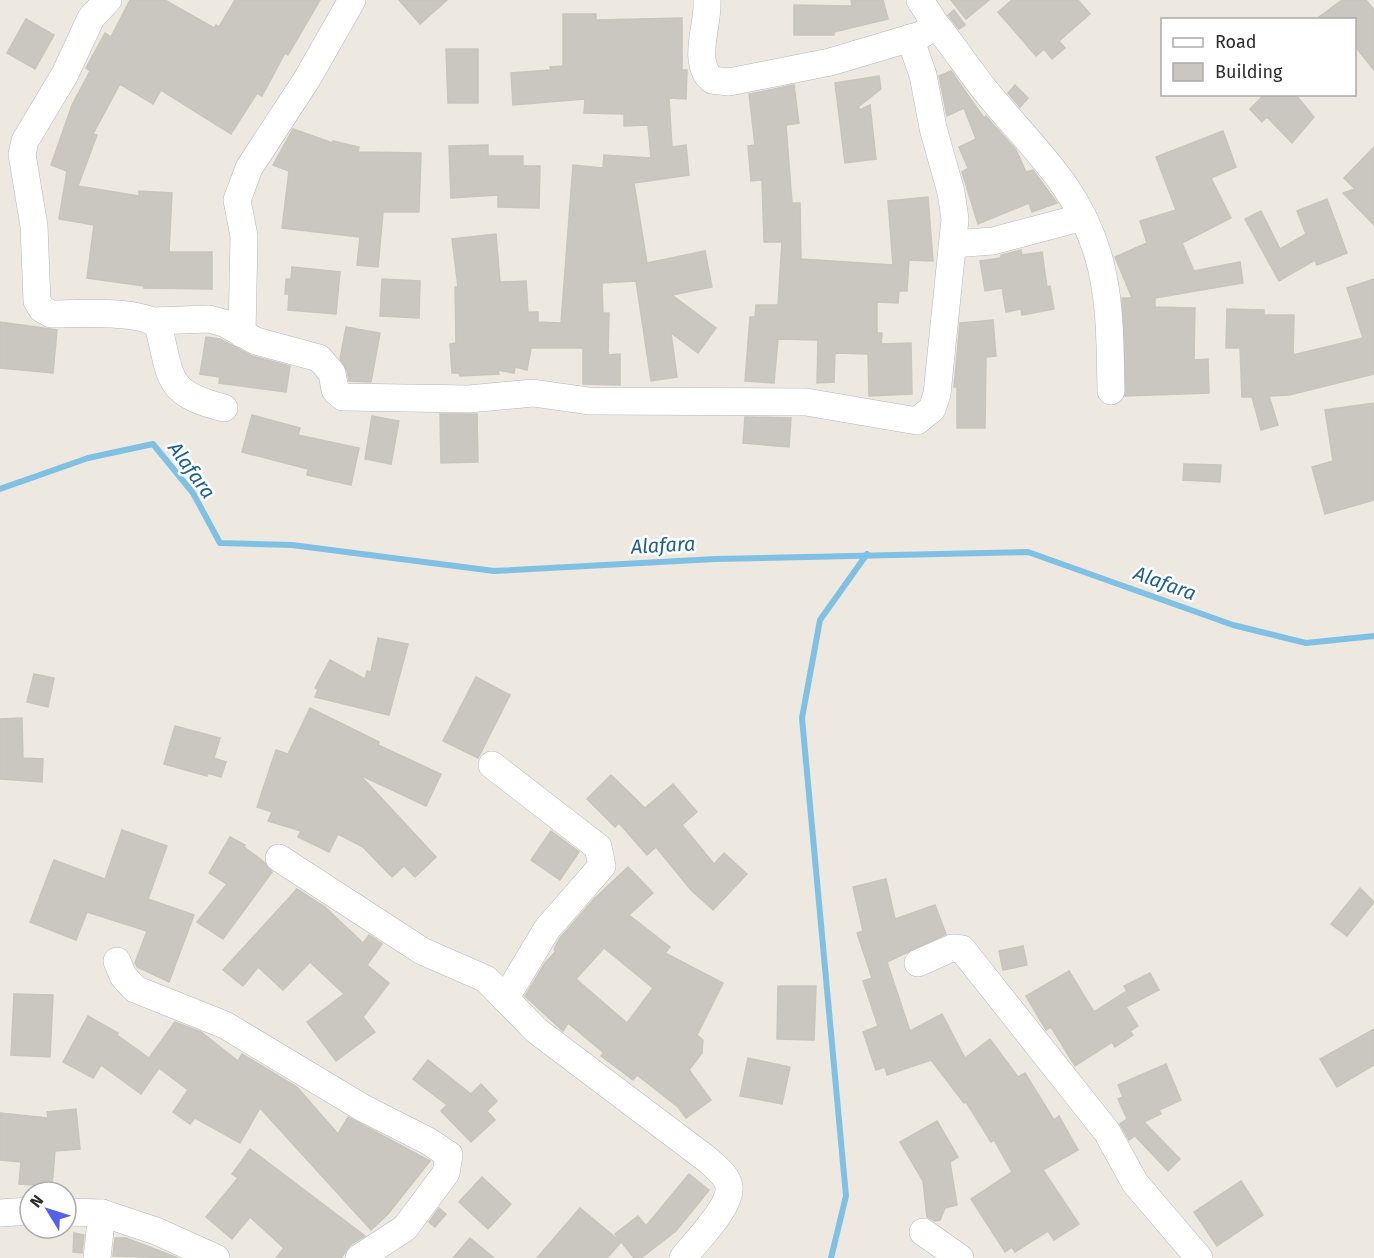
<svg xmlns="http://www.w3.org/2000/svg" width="1374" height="1258" font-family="'Fira Sans',sans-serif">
	<rect width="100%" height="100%" fill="#ede9e1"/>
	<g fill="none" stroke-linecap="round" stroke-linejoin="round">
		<g stroke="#80c0e3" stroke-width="6">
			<polyline points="0,489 88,458 153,444 193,493 220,543 292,545 494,571 715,559 1028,552 1233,625 1306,643 1374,636"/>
			<polyline points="831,1258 846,1196 802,718 820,620 867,554"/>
		</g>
	</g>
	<g fill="#c9c7bf" stroke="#c8c5bb" stroke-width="1.5" fill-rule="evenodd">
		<polygon points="130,0 165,0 214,28 216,25 219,27 235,0 320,0 288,55 285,53 262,96 257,93 231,134 161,90 153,104 120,84 93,134 97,135 78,186 139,196 139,191 172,193 169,252 212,252 212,289 144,288 144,286 87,278 94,225 59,219 67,171 51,165 72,105 90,71 86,68 105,33 111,37"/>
		<polygon points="399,0 447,0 420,24"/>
		<polygon points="851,0 883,0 888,19 834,32 834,35 794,35 794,5 852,6"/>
		<polygon points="951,0 989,0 966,19"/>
		<polygon points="1012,0 1078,0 1090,14 1059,41 1065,48 1052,59 1044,49 1036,56 998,12"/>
		<polygon points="1342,0 1366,0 1374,10 1374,70 1354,45 1354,20 1315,20"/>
		<polygon points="954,10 965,25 959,29 948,15"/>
		<polygon points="563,14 596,14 596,20 682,18 682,70 687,70 686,99 669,98 672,147 686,145 689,175 634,183 647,263 705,251 712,287 672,295 716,328 698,353 671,333 677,377 651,381 636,281 602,283 603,313 609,313 608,355 620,354 620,385 583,384 583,348 531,348 527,370 515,367 514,373 498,370 499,374 460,376 459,373 452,373 450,344 456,343 455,287 458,287 452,239 496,234 500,282 526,281 528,312 538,312 538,322 561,323 573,165 603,168 604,155 651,158 648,125 624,126 624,114 584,113 585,99 513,105 511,73 551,70 550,67 563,66"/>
		<polygon points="26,19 54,35 35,69 7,53"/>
		<polygon points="446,49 478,49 478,103 448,103"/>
		<polygon points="951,71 984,118 986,116 1016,150 1026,172 1033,170 1057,203 1032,212 1029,203 978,224 962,172 968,168 959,147 976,139 964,108 947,116 939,76"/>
		<polygon points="879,76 881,89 858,107 860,110 870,105 876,159 845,163 835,83"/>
		<polygon points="794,85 799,123 786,125 792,203 800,203 801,259 893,265 888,201 928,197 933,261 909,260 907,291 899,291 898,303 877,302 877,333 882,333 881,344 911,343 912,394 869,396 868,354 835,353 834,382 817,383 818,340 778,339 774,383 745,381 750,317 755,317 756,305 778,305 782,242 764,242 762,180 751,181 748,146 755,145 749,94"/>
		<polygon points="1015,85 1028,98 1020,107 1008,93"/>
		<polygon points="1265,94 1295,94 1314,117 1292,143 1267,117 1262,122 1250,109"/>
		<polygon points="293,129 333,143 333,141 359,147 358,152 421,153 419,212 383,212 378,267 357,265 360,237 282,228 289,171 273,165"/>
		<polygon points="1223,131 1236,167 1211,178 1231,218 1182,243 1194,271 1240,262 1243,283 1155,298 1155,307 1195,308 1194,360 1208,359 1209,393 1125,396 1122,298 1132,298 1115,257 1147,243 1140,221 1176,210 1156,157"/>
		<polygon points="488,145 488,156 523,156 523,166 540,166 539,208 498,207 498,195 451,198 449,146"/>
		<polygon points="1374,147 1374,225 1343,193 1355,189 1344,178"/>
		<polygon points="1327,199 1347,253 1317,265 1315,260 1279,281 1245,219 1261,211 1280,249 1306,234 1297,211"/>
		<polygon points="1021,250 1022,255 1042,252 1047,287 1050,286 1054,309 1022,315 1021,309 1006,312 1002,288 985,291 980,261 1001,258 1001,255"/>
		<polygon points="292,267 340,272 336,314 288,310 289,294 285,294 286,279 291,279"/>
		<polygon points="382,279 420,281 419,318 380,316"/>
		<polygon points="1374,279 1374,374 1289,395 1269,396 1278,425 1261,430 1252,397 1242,397 1240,348 1226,348 1227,309 1264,310 1264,315 1294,315 1293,355 1363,338 1347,288"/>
		<polygon points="993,320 996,356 986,357 985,428 957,428 957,387 954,387 960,323"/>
		<polygon points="0,322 57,330 53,373 0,368"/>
		<polygon points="346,327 380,333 371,382 349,381 347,370 340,359"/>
		<polygon points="206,337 220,339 252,356 290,366 286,392 219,383 220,377 200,374"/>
		<polygon points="1374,403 1374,500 1325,514 1312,467 1333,461 1325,410"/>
		<polygon points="440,414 477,414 478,462 441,463"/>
		<polygon points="252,415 300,428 298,435 359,448 351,485 307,475 308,469 242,452"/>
		<polygon points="372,416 399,421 391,464 365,459"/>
		<polygon points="745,417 791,418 789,447 743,443"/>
		<polygon points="1184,464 1221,465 1220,482 1183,480"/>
		<polygon points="378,638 408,644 389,715 315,697 318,690 315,688 330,660 365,679 367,671 371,672"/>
		<polygon points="34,674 54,678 48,707 27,702"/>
		<polygon points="476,677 510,695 478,758 443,741"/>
		<polygon points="310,708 379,742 378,745 441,774 426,806 360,775 436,857 415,877 404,866 392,877 363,847 338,834 329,852 298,837 301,831 268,821 272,812 257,807 276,750 288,754"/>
		<polygon points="22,718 23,758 43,759 42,782 0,779 0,719"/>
		<polygon points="175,726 220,738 214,758 226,762 221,777 208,773 207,776 164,764"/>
		<polygon points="611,775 645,808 673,784 697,812 682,825 714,864 724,853 747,874 713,910 691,890 656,847 647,855 619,823 615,827 587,799"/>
		<polygon points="122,830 167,846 148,899 194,915 169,982 137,967 135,963 147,931 87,912 76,940 30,922 54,860 105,879"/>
		<polygon points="551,831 579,852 560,880 531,860"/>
		<polygon points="230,837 245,845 244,847 264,862 272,872 223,939 197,922 227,884 209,873"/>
		<path d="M628 867 653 893 629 915 670 947 665 953 723 983 697 1035 703 1040 702 1053 689 1070 711 1100 686 1118 678 1107 637 1075 633 1080 601 1056 604 1053 568 1023 563 1031 525 996 545 963 556 951 554 949 560 938 595 898ZM604 948 653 988 627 1023 576 979Z"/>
		<polygon points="886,879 895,919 935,905 946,934 887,962 910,1031 942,1014 965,1058 990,1039 1018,1077 1025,1073 1054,1120 1059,1116 1078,1150 1043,1170 1079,1224 1054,1240 1048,1231 1015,1252 1012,1247 1005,1252 971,1199 1012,1172 994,1140 991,1142 966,1102 964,1103 931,1060 887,1075 885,1067 876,1070 863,1032 878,1026 863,981 872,978 857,933 863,931 853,887"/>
		<polygon points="1360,888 1374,902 1347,936 1331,924"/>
		<polygon points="297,889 325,907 363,943 369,935 382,944 367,965 389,983 363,1017 375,1032 336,1061 307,1022 344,994 310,962 283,990 258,967 243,986 223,970"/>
		<polygon points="1023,946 1027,965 1003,970 999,951"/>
		<polygon points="1069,971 1094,1012 1127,991 1124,986 1150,973 1159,990 1126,1007 1138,1026 1130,1031 1133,1035 1115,1047 1112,1042 1075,1066 1051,1027 1046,1030 1026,996"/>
		<polygon points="778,986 816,986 814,1040 777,1039"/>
		<polygon points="14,994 53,995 50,1057 11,1055"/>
		<polygon points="88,1016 118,1033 117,1035 149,1058 175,1022 201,1032 238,1061 242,1054 297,1087 338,1134 348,1117 430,1161 388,1214 371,1230 260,1108 240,1143 195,1118 190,1124 173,1112 188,1090 159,1068 141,1094 101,1065 93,1078 63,1062"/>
		<polygon points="1374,1029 1374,1065 1337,1087 1320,1059"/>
		<polygon points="748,1058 790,1067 782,1104 740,1096"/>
		<polygon points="428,1060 471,1094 481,1084 497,1101 487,1111 495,1120 471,1142 441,1111 447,1105 413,1079"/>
		<polygon points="1166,1064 1181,1100 1159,1110 1161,1114 1144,1122 1180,1159 1168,1171 1135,1136 1129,1140 1120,1124 1127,1119 1118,1099 1123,1097 1118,1085"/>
		<polygon points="76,1109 80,1149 55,1151 52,1186 19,1184 21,1162 0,1160 0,1113 48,1118 47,1112"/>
		<polygon points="937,1121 958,1157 950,1162 957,1205 945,1208 940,1220 935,1221 927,1217 923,1181 900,1142"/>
		<polygon points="250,1149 365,1236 350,1245 341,1258 276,1258 284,1248 250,1217 232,1239 206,1217 238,1178 232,1174"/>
		<polygon points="689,1174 709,1190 676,1231 641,1258 634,1258 615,1234 638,1216 646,1226"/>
		<polygon points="482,1177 511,1204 488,1229 459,1202"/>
		<polygon points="1241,1181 1263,1215 1217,1246 1194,1212"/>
		<polygon points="439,1208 446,1214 435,1227 429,1222"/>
		<polygon points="580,1208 621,1242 607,1258 537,1258"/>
		<polygon points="74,1233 84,1235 82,1253 73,1252"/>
		<polygon points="115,1238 126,1238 178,1258 113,1256"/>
		<polygon points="470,1238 494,1258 453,1258"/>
	</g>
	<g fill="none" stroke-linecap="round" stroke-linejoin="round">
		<defs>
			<g id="minor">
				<path d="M108 0 91 18 65 74 25 141 22 154 34 226 37 301 42 309 51 314C75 314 139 309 158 325 172 378 164 393 224 408"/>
				<path d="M707 0C709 24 691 62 712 80L729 82 830 62 921 35 936 25C956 49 973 77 994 101 1037 152 1078 188 1098 255 1111 299 1110 346 1111 391"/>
				<polyline points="920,0 936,25"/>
				<polyline points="953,244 993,241 1083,217"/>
				<polyline points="153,321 209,319 224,323 256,341 319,358 332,373 335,390 343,397 469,399 533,393 589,401 806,402 917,421 932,409 937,394 955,219 951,192 933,128 923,75 910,38"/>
				<polyline points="242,334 244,236 237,200 249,168 307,79 352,0"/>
				<polyline points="492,765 598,847 602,866 547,929 505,999"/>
				<path d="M279 858 422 951 486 979 537 1031 708 1160C715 1167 727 1175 729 1186 732 1207 695 1242 683 1258"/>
				<polyline points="117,961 123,976 135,989 225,1025 363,1108 428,1141 449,1155 446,1173 405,1228 359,1258"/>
				<polyline points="918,963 952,948 962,949 1107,1132 1135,1183 1199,1258"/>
				<polyline points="66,1212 102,1213 156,1231 216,1258"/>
				<polyline points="0,1213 30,1211"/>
				<polyline points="923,1232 960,1258"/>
				<polyline points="97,1258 102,1213"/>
			</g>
		</defs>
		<use href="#minor" stroke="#b5b6bf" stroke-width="28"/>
		<use href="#minor" stroke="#fff" stroke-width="27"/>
	</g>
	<g text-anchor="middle" stroke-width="5" stroke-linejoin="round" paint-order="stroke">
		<g font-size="20" font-style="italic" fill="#1c5f92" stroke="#fff">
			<text transform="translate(192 470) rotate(54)" y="7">Alafara</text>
			<text transform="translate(663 545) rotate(-3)" y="7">Alafara</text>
			<text transform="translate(1165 583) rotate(20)" y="7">Alafara</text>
		</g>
	</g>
	<rect x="1161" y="18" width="195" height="78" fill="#ffffff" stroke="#ababab" stroke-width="1.5"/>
	<rect x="1173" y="38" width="30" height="9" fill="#ffffff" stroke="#ababab" stroke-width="1.5"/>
	<text x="1215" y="48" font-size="18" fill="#2d2d2d">Road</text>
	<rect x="1173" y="63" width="30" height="18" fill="#c9c7bf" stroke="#ababab" stroke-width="1.5"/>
	<text x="1215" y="78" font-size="18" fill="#2d2d2d">Building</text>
	<g transform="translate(48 1210) rotate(308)"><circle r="28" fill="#ffffff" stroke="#ababab" stroke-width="1.5"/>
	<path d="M0-4.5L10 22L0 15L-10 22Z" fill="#5362e8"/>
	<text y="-9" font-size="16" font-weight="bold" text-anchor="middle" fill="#2d2d2d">N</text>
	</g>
</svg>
